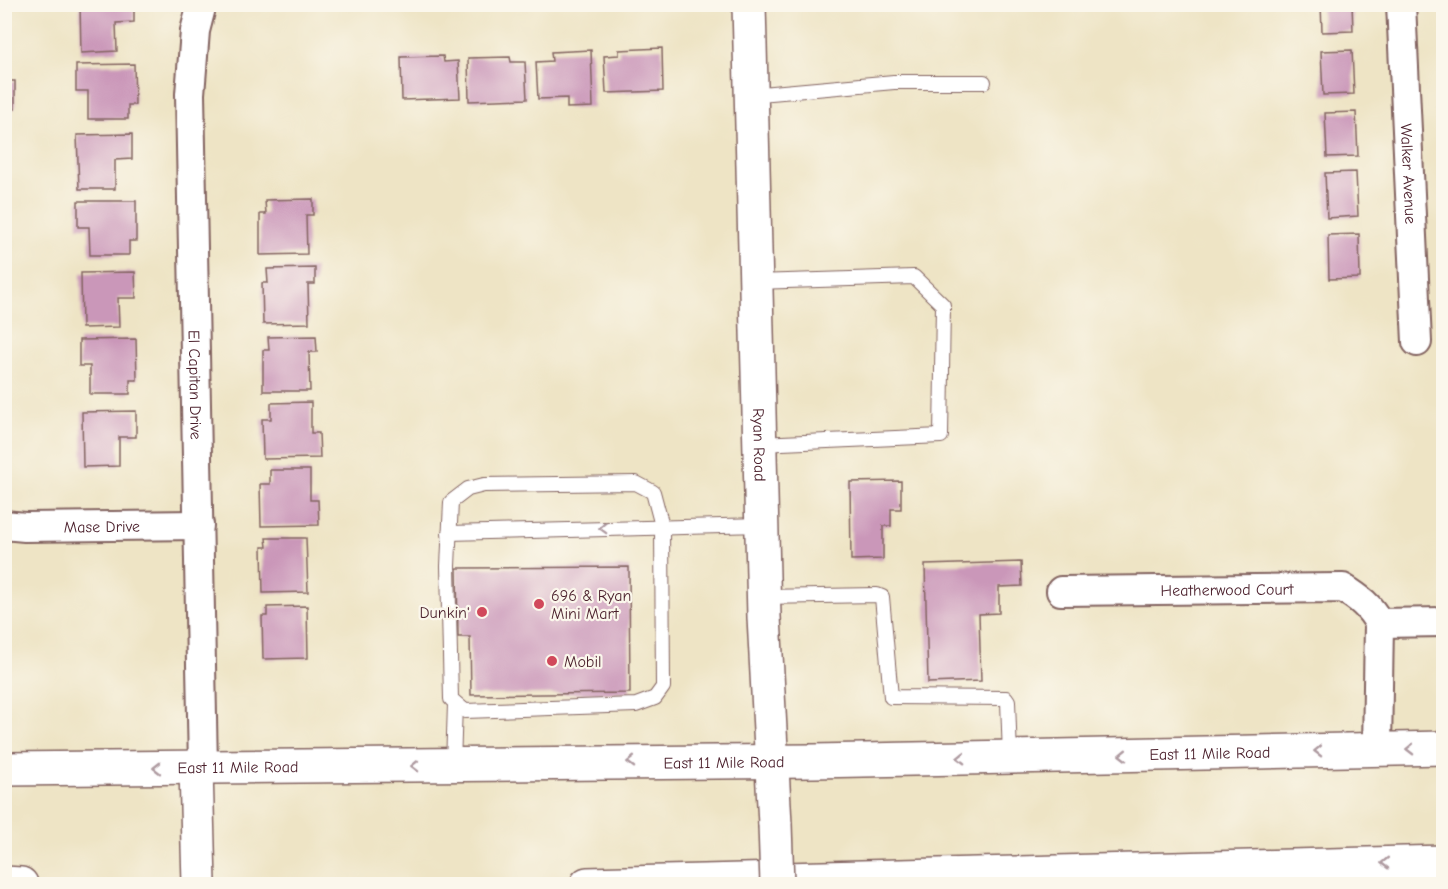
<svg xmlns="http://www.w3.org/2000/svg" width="1448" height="889" font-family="'Comic Neue',sans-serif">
	<rect width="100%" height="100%" fill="#fbf7ec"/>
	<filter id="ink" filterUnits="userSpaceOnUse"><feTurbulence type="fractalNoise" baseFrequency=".0167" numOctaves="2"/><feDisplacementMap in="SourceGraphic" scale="12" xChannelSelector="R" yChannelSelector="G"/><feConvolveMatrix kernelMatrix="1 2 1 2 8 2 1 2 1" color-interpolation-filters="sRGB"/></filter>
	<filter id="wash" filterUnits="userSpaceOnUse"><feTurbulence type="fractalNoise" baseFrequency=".008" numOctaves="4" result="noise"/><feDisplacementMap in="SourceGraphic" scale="24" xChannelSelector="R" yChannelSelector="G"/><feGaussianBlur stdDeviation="1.35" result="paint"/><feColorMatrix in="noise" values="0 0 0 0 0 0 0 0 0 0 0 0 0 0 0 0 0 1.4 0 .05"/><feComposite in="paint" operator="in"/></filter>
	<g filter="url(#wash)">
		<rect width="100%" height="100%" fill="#eee4c5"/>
		<g id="blocks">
			<g fill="#ca97b9">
				<polygon points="80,4 134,4 134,22 116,23 117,51 81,53"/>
				<polygon points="1321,4 1352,4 1353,31 1322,32"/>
				<polygon points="662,48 663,91 606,93 604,56 619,55 619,50"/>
				<polygon points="591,50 593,107 567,108 567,98 538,99 536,62 552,61 551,52"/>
				<polygon points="1352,50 1354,94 1323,95 1321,51"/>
				<polygon points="443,56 444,62 458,61 460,98 402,100 401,57"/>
				<polygon points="510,57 511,62 525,62 527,99 469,101 468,58"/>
				<polygon points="134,64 135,105 128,105 128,119 88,119 88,91 76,91 76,65"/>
				<rect x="4" y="81" width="11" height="28"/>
				<polygon points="1356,112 1358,156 1327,157 1325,113"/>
				<polygon points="132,134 132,159 115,160 115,189 79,189 77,135"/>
				<polygon points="1356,172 1358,216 1327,218 1325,173"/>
				<polygon points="313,199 313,215 306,215 307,254 260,255 260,214 266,214 265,200"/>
				<polygon points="78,201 136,201 136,241 129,241 129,255 90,255 89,227 78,227"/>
				<polygon points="1359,234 1360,278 1329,279 1328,235"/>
				<polygon points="315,268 315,284 308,284 309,323 263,324 262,283 268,283 267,269"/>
				<polygon points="135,272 136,298 118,298 119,327 82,328 81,273"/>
				<polygon points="316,336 317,352 309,352 310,391 263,391 263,350 269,350 268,337"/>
				<polygon points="136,339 137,380 130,380 130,394 90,394 90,366 79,366 79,340"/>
				<polygon points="311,402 311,433 319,433 320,458 263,459 262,419 271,419 271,403"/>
				<polygon points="136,411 136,437 119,437 119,466 83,467 82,412"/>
				<polygon points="270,470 310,470 310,500 318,500 319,525 261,526 260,484 270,484"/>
				<polygon points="901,481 901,509 891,509 891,526 883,526 883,559 851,560 850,482"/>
				<polygon points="266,538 306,538 308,592 263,593 262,547 267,547"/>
				<polygon points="1021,562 1022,586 999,587 999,613 979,614 981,681 928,683 925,565"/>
				<polygon points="629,567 630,693 471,695 470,637 458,637 457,568"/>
				<polygon points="307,606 308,658 263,659 262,616 267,616 267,607"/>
			</g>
		</g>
	</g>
	<g filter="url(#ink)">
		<use href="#blocks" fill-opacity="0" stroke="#836461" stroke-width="1.5"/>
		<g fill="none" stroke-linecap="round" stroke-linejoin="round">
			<defs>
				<g id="lane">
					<polyline points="750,95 894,82 984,82"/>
					<polyline points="755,282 914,277 943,305 941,436 759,444"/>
					<polygon points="636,483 653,492 662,526 663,687 655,698 636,705 465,711 451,699 448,566 451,502 468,489 484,485"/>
					<polyline points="449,533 761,525"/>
					<polyline points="763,597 877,595 882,597 891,697 1006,698 1008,701 1010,757"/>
					<polyline points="453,765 455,704"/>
				</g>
				<g id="street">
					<path id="s1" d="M202 4 195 31 190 94 203 768"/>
					<path id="s2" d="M1401 4 1417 342"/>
					<path id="s3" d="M4 525 25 527 199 525"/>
					<path id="s4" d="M1061 591 1343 588C1359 598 1370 606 1379 623L1377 750"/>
					<polyline points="1379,623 1444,622"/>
				</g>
				<g id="secondary">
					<path id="s5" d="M749 4 764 617 775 824"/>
					<polyline points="196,768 199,884"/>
					<path id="s6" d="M4 769 814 761 1444 748"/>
				</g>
				<g id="highway">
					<polyline points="4,883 21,884"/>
					<polyline points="587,884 1444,862"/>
				</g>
			</defs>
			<use href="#lane" stroke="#836461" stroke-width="16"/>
			<use href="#street" stroke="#836461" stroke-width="32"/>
			<use href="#secondary" stroke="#836461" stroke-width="36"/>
			<use href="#highway" stroke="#836461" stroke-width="36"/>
			<use href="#lane" stroke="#fff" stroke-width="14"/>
			<use href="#street" stroke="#fff" stroke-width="28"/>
			<use href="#secondary" stroke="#fff" stroke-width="33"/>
			<use href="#highway" stroke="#fff" stroke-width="33"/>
			<defs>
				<polyline id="secondary-bridge" points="775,824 777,884"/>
			</defs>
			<use href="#secondary-bridge" stroke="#836461" stroke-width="36" stroke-linecap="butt"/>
			<use href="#secondary-bridge" stroke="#fff" stroke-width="33"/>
		</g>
		<defs><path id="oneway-chevron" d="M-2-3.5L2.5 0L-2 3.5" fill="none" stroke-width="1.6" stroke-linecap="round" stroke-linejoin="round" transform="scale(1.5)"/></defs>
		<g stroke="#ae9aa0">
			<use href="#oneway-chevron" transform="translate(603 528) rotate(178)"/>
			<use href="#oneway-chevron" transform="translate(1410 749) rotate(179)"/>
			<use href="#oneway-chevron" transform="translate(1318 751) rotate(179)"/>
			<use href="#oneway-chevron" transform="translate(1123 755) rotate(179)"/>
			<use href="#oneway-chevron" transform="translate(961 758) rotate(179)"/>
			<use href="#oneway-chevron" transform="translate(631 762) rotate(179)"/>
			<use href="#oneway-chevron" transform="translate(415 766) rotate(179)"/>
			<use href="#oneway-chevron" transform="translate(157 768) rotate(180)"/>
			<use href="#oneway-chevron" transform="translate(1385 863) rotate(179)"/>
		</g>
	</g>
	<g fill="#d1495b" stroke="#fbf7ec" stroke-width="2">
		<circle cx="539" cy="604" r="6"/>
		<circle cx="482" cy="612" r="6"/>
		<circle cx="552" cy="661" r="6"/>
	</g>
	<g text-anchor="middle" stroke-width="4.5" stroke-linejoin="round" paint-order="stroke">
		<g font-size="16" fill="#4a1f2b" stroke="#fbf7ec">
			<text dy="6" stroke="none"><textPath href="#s2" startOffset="170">Walker Avenue</textPath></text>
			<text dy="6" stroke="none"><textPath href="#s1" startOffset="382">El Capitan Drive</textPath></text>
			<text dy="6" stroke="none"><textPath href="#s5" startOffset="441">Ryan Road</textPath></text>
			<text dy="6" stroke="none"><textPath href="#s3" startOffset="98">Mase Drive</textPath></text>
			<text dy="6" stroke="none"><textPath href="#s4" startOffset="166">Heatherwood Court</textPath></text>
			<text dy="6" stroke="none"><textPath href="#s6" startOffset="1206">East 11 Mile Road</textPath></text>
			<text dy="6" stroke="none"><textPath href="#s6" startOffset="720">East 11 Mile Road</textPath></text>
			<text dy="6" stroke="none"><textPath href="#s6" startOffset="234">East 11 Mile Road</textPath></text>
		</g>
		<g font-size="16" fill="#4a1f2b" stroke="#fbf7ec" text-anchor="start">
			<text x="551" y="601">696 &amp; Ryan<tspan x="551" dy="18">Mini Mart</tspan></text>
			<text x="470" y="618" text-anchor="end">Dunkin'</text>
			<text x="564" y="667">Mobil</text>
		</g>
	</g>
	<rect width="1448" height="889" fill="none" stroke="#fbf7ec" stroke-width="24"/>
</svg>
